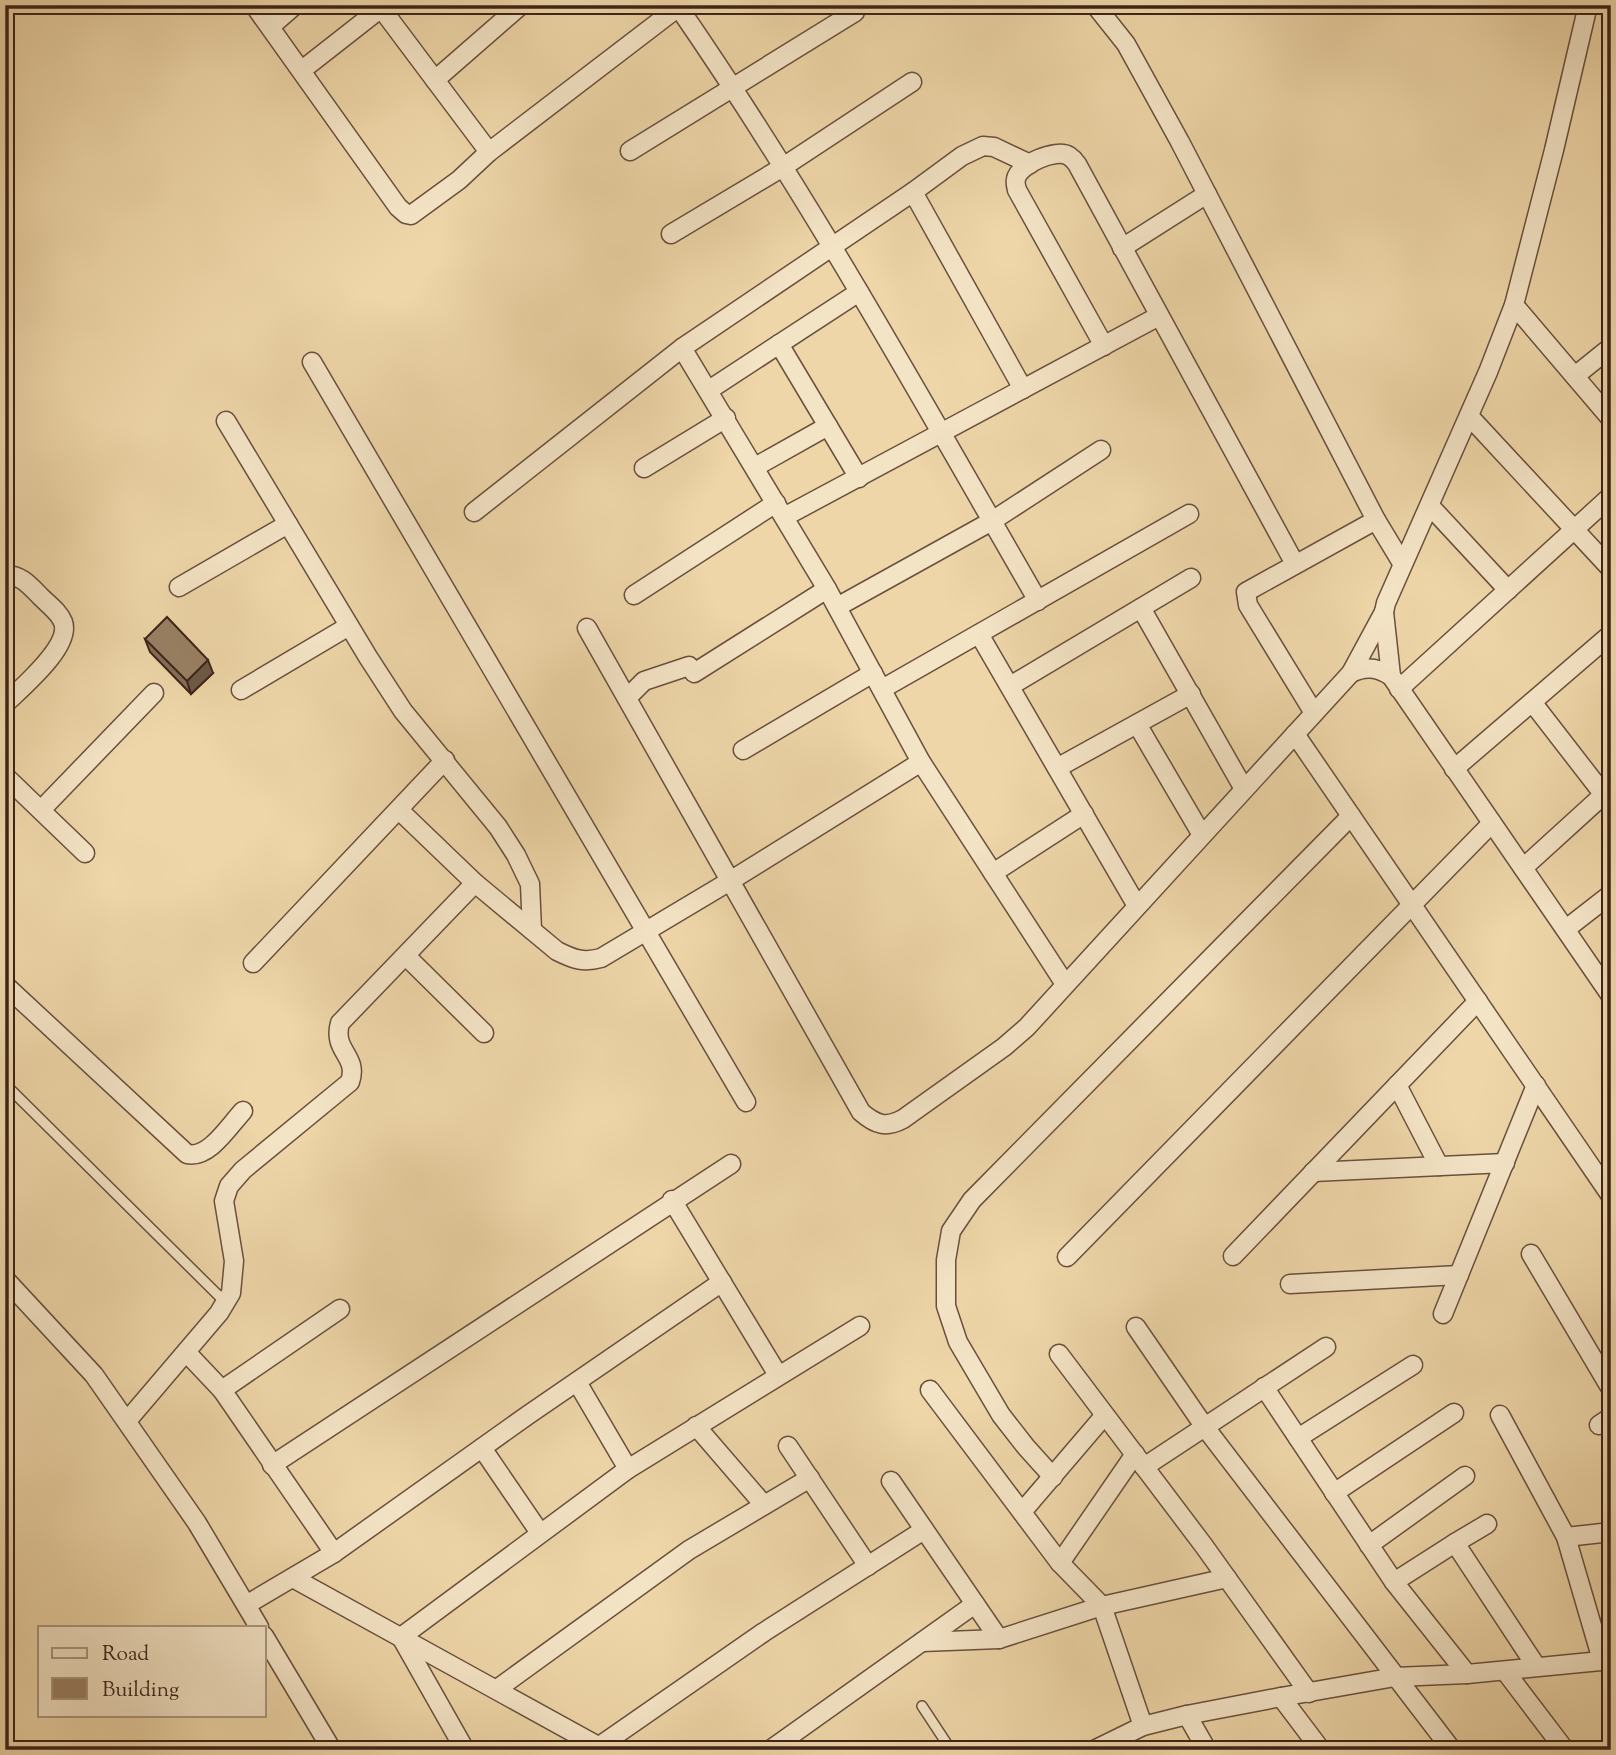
<svg xmlns="http://www.w3.org/2000/svg" width="1616" height="1755" font-family="'Sorts Mill Goudy',serif">
	<rect width="100%" height="100%" fill="#eed6a8"/>
	<filter id="stains"><feTurbulence type="fractalNoise" baseFrequency=".00286" numOctaves="4"/><feColorMatrix values="0 0 0 0 .2 0 0 0 0 .09 0 0 0 0 .02 0 0 0 .5 -.17"/></filter>
	<radialGradient id="worn" r=".72"><stop offset=".6" stop-color="#630" stop-opacity="0"/><stop offset="1" stop-color="#630" stop-opacity=".3"/></radialGradient>
	<g fill="none" stroke-linecap="round" stroke-linejoin="round">
		<defs>
			<g id="lane">
				<polyline points="5,1084 225,1302"/>
				<polyline points="922,1706 951,1750"/>
			</g>
			<g id="street">
				<polyline points="254,5 398,207 406,214 411,215 459,180 489,152 681,5"/>
				<path d="M677 5C809 196 922 400 1038 601"/>
				<polyline points="1095,5 1126,44 1180,142 1376,520 1402,563"/>
				<polyline points="1588,5 1554,150 1514,305 1488,372 1386,603 1384,612 1391,676 1611,996"/>
				<polyline points="381,8 489,152"/>
				<polyline points="271,26 295,5"/>
				<polyline points="302,70 385,5"/>
				<polyline points="435,80 521,5"/>
				<polyline points="630,151 855,12"/>
				<polyline points="913,192 1023,389"/>
				<polyline points="671,234 783,167 912,82"/>
				<polyline points="1122,248 1207,194"/>
				<polyline points="1514,305 1611,419"/>
				<polyline points="779,344 859,478"/>
				<path d="M1104 346 1017 190C1016 186 1015 182 1016 179 1019 164 1056 148 1069 156 1072 158 1075 161 1077 164L1295 564"/>
				<polyline points="682,348 827,589 921,762 1065,984"/>
				<polyline points="312,362 746,1102"/>
				<polyline points="1575,376 1611,347"/>
				<polyline points="709,390 859,292"/>
				<polyline points="1469,416 1611,569"/>
				<polyline points="226,421 368,657 403,711 498,827 516,855 530,884 532,930"/>
				<polyline points="755,467 828,426"/>
				<polyline points="644,468 726,418"/>
				<polyline points="1430,506 1508,590"/>
				<polyline points="474,512 682,348 913,192 962,156 983,146 994,147 1030,164"/>
				<polyline points="784,517 1159,316"/>
				<path d="M5 575C21 574 31 587 41 597 49 605 59 612 63 622 72 646 21 688 5 704"/>
				<polyline points="179,587 288,524"/>
				<polyline points="634,595 776,503"/>
				<polyline points="837,607 992,521 1101,450"/>
				<polyline points="1141,608 1244,789"/>
				<path d="M587 628 861 1112C876 1125 886 1128 903 1119L1004 1047 1027 1027 1351 673C1365 666 1377 667 1391 676"/>
				<polyline points="979,634 1137,906"/>
				<polyline points="694,673 827,589"/>
				<polyline points="1351,673 1384,612"/>
				<polyline points="1010,686 1191,578"/>
				<polyline points="882,689 1189,514"/>
				<polyline points="1399,689 1611,496"/>
				<polyline points="241,690 349,626"/>
				<polyline points="627,698 644,681 689,666"/>
				<polyline points="1532,702 1611,804"/>
				<polyline points="1314,713 1248,605 1246,592 1376,520"/>
				<polyline points="1137,724 1202,835"/>
				<polyline points="1295,734 1611,1196"/>
				<polyline points="743,750 873,673"/>
				<polyline points="1057,768 1191,694"/>
				<polyline points="1454,769 1611,634"/>
				<polyline points="5,776 85,853"/>
				<polyline points="41,810 154,693"/>
				<path d="M399 810 475 883 557 951C573 959 583 963 601 958L730 881 921 762"/>
				<polyline points="1523,868 1611,788"/>
				<polyline points="993,873 1084,814"/>
				<polyline points="1566,929 1611,894"/>
				<polyline points="406,956 484,1033"/>
				<polyline points="253,963 445,760"/>
				<path d="M5 985 187 1154C209 1159 229 1126 243 1111"/>
				<polyline points="1397,1085 1439,1166"/>
				<polyline points="1313,1172 1505,1163"/>
				<polyline points="672,1200 778,1375"/>
				<polyline points="1531,1254 1611,1389"/>
				<polyline points="1233,1256 1478,1001"/>
				<polyline points="1067,1257 1492,823"/>
				<polyline points="5,1279 94,1375 197,1523 259,1627"/>
				<polyline points="1290,1284 1459,1275"/>
				<polyline points="1443,1314 1536,1085"/>
				<polyline points="1136,1327 1204,1426 1452,1750"/>
				<polyline points="186,1352 222,1390"/>
				<polyline points="1059,1354 1204,1546 1309,1693"/>
				<polyline points="577,1382 628,1469"/>
				<polyline points="1264,1387 1394,1582 1467,1674"/>
				<polyline points="930,1390 1060,1563 1102,1606 1143,1726"/>
				<polyline points="1500,1415 1566,1537 1602,1660"/>
				<path d="M127 1421 219 1313 231 1293 234 1261 224 1201 229 1186 243 1170 350 1082C359 1055 332 1052 340 1023L475 883"/>
				<polyline points="1599,1425 1611,1417"/>
				<polyline points="696,1426 764,1505"/>
				<polyline points="1298,1438 1413,1365"/>
				<polyline points="788,1446 868,1566"/>
				<polyline points="482,1448 540,1533"/>
				<polyline points="272,1465 731,1164"/>
				<polyline points="1144,1467 1326,1347"/>
				<polyline points="1053,1477 1026,1447 1001,1415 958,1342 946,1306 946,1260 951,1231 972,1200 1351,816"/>
				<polyline points="891,1481 999,1639"/>
				<polyline points="1334,1493 1454,1413"/>
				<polyline points="1022,1512 1104,1416"/>
				<polyline points="1566,1537 1611,1532"/>
				<polyline points="1455,1543 1487,1524"/>
				<polyline points="1369,1545 1465,1476"/>
				<polyline points="334,1553 222,1390 340,1309"/>
				<polyline points="1060,1563 1135,1454"/>
				<polyline points="293,1578 605,1750"/>
				<polyline points="1394,1582 1455,1543 1536,1666"/>
				<polyline points="246,1605 334,1553 528,1415 722,1282"/>
				<polyline points="264,1636 332,1750"/>
				<polyline points="922,1642 999,1639 1102,1606 1227,1578"/>
				<polyline points="1505,1671 1565,1750"/>
				<polyline points="497,1689 689,1550 810,1478"/>
				<polyline points="1281,1697 1321,1750"/>
				<polyline points="1187,1715 1207,1750"/>
				<polyline points="465,1750 401,1637 628,1469 860,1326"/>
				<polyline points="594,1750 764,1632 924,1530"/>
				<polyline points="770,1750 975,1604"/>
				<polyline points="1094,1750 1143,1726 1187,1715 1281,1697 1395,1677 1467,1674 1611,1660"/>
			</g>
		</defs>
		<use href="#lane" stroke="#69503e" stroke-width="12"/>
		<use href="#street" stroke="#69503e" stroke-width="21"/>
		<use href="#lane" stroke="#f4e4c6" stroke-width="9"/>
		<use href="#street" stroke="#f4e4c6" stroke-width="18"/>
	</g>
	<polygon fill="#846f56" stroke="#3d241a" stroke-width="2" points="145,639 213,673 191,694 150,652"/>
	<polygon fill="#6b5a46" stroke="#3d241a" stroke-width="2" points="208,660 213,673 191,694 187,681"/>
	<polygon fill="#998164" stroke="#3d241a" stroke-width="2" points="167,617 208,660 187,681 145,639"/>
	<rect width="1616" height="1755" fill="none" stroke="#eed6a8" stroke-width="28"/>
	<rect x="7" y="7" width="1602" height="1741" fill="none" stroke="#3d241a" stroke-width="3.5"/>
	<rect x="14" y="14" width="1588" height="1727" fill="none" stroke="#3d241a" stroke-width="2"/>
	<rect x="38" y="1626" width="228" height="91" fill="#f4e4c6" stroke="#ab9781" stroke-width="2"/>
	<rect x="52" y="1648" width="35" height="10" fill="#f4e4c6" stroke="#ab9781" stroke-width="2"/>
	<text x="102" y="1660" font-size="21" fill="#3d241a">Road</text>
	<rect x="52" y="1678" width="35" height="21" fill="#998164" stroke="#ab9781" stroke-width="2"/>
	<text x="102" y="1696" font-size="21" fill="#3d241a">Building</text>
	<rect width="100%" height="100%" filter="url(#stains)"/>
	<rect width="100%" height="100%" fill="url(#worn)"/>
</svg>
